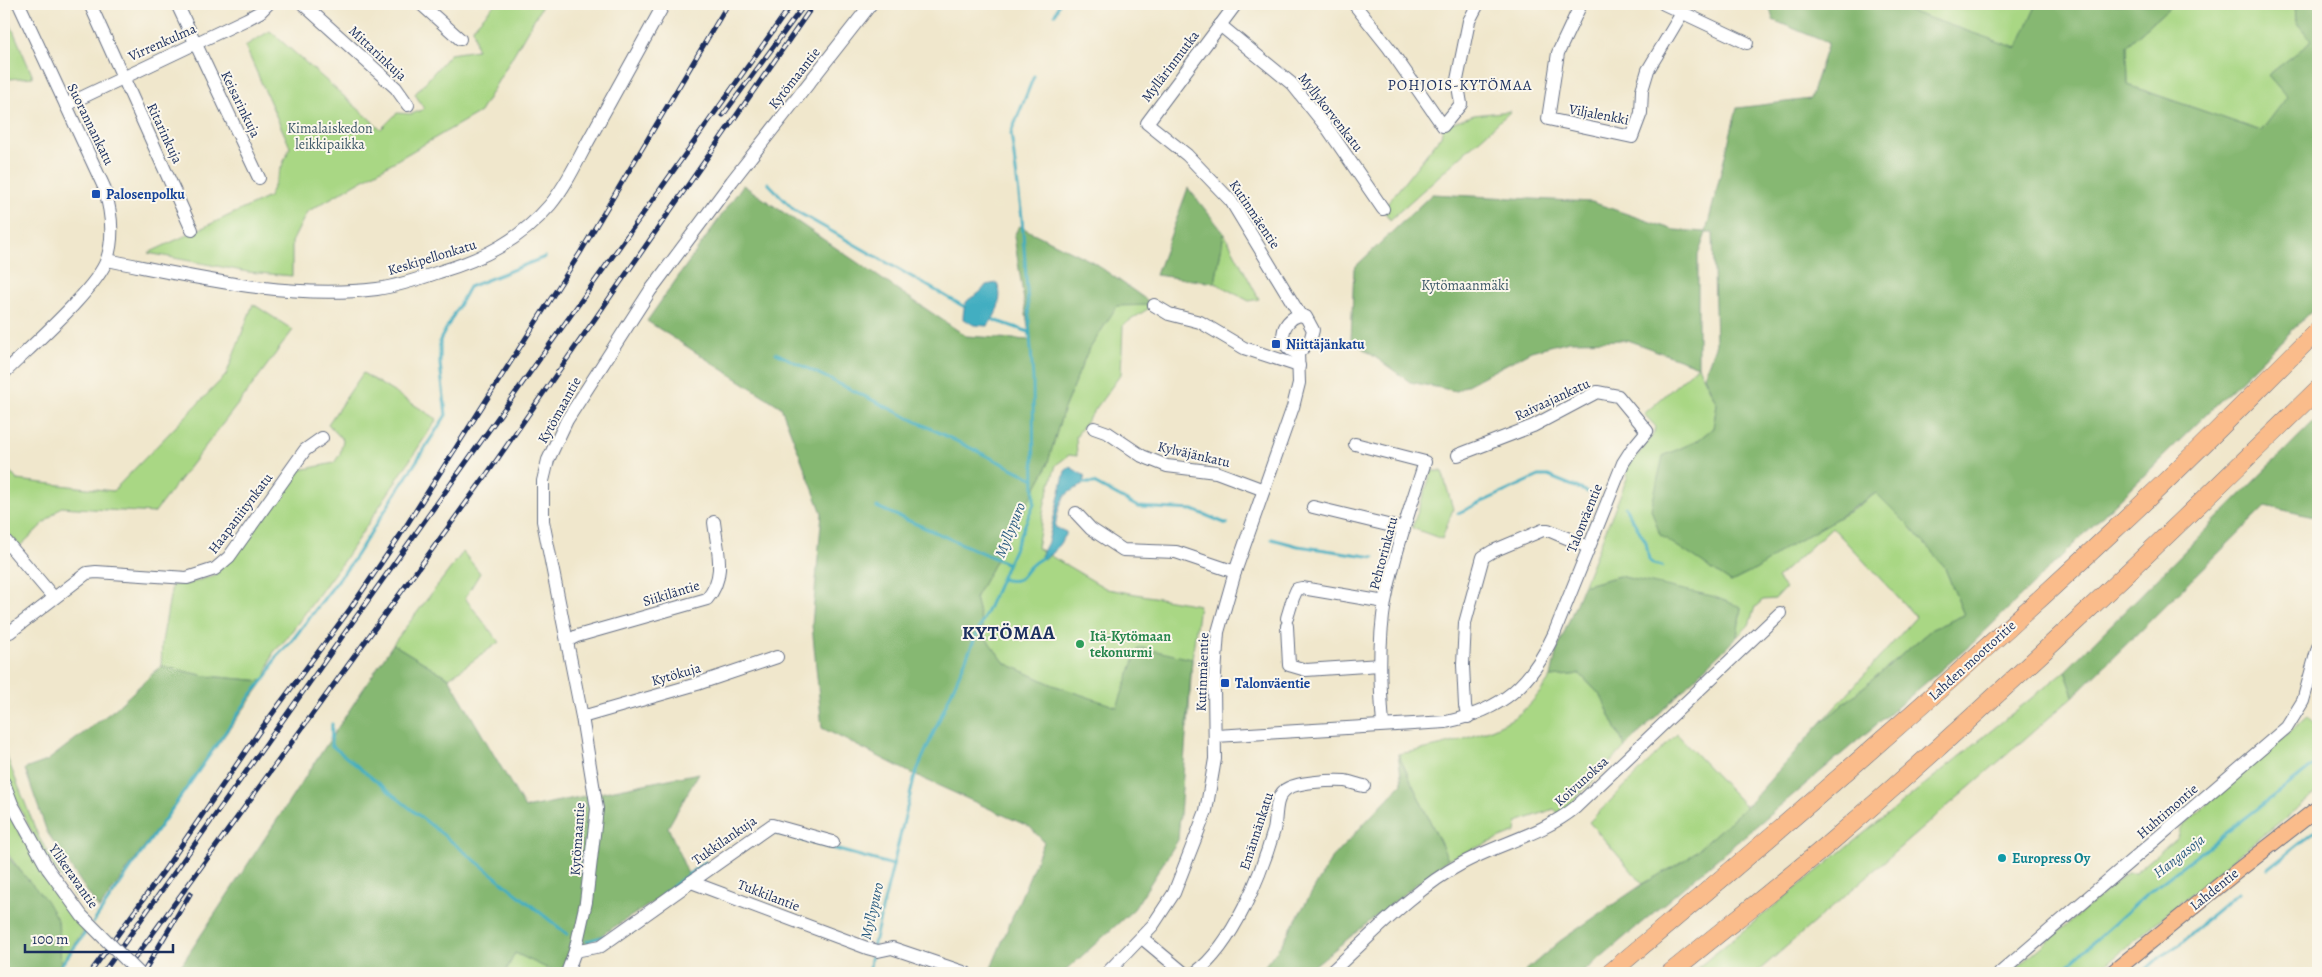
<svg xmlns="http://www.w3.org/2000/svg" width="2322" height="977" font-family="Alegreya,serif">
	<rect width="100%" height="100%" fill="#fbf7ec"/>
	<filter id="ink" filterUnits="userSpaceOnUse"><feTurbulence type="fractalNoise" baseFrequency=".02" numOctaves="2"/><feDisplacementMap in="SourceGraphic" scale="10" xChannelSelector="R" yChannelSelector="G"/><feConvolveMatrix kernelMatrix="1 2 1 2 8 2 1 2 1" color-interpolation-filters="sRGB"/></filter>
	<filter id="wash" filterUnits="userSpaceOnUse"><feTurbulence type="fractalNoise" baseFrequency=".0096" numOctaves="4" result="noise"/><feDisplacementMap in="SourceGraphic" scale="20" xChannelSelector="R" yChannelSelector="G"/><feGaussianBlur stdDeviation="1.12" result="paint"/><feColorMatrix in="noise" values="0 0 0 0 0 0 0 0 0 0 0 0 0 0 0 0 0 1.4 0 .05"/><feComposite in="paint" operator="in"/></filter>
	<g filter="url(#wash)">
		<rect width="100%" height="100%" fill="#f0e7cc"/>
		<g fill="#a9d784" stroke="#628371">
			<polygon points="495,4 543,4 480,112 307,212 292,242 292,276 248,272 148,253 269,197 290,147 245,46 270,31 381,129 397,113 412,114 424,109 415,94 450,54 477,50 473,28"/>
			<polygon points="1888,4 2037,4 2017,49"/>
			<polygon points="2173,4 2295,4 2296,22 2313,41 2268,75 2288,97 2261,131 2128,85 2127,45"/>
			<polygon points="4,9 33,77 9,79 4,82"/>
			<polygon points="1511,111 1390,220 1383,209 1441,136 1443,126 1474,115"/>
			<polygon points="1224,233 1259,299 1249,301 1215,283"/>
			<polygon points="253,304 293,330 248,391 154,513 61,507 20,546 4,528 4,464 17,480 113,491 226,375"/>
			<polygon points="1117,305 1154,305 1123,325 1121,374 1076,436 1077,456 1069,455 1056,465 1045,502 1037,548 1107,589 1199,605 1192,659 1188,728 1104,703 1053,685 1005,663 985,637 975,598 1046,469 1063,411 1087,353"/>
			<path d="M1698 366 1717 404 1713 428 1697 441 1663 456 1699 560 1731 582 1757 569 1785 548 1852 510 1876 493 1910 527 1944 566 1964 615 1932 629 1820 724 1916 617 1832 527 1777 578 1785 588 1775 599 1763 600 1755 607 1749 625 1737 637 1741 608 1619 576 1583 586 1628 476 1626 470C1634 458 1654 438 1656 427L1644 414Z"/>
			<polygon points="363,373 437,419 344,560 286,639 273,653 264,681 206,676 161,666 162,642 172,585 188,584 215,575 293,477 300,470 334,463 340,454 343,440 328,424"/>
			<polygon points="1432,471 1442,471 1453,509 1442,539 1412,528"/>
			<polygon points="463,552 480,573 465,598 499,642 449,678 393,644"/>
			<polygon points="2065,671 2074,696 1756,973 1691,973"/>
			<path d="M1580 674 1601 696 1625 747 1560 815 1554 809 1517 822 1516 832 1448 859 1398 754C1436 748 1474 739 1508 721 1526 712 1540 693 1551 677Z"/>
			<polygon points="2308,716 2318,727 2318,792 2229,862 2095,973 2011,973 2127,873 2135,873 2177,838 2180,828"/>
			<polygon points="1677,734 1746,807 1687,859 1643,884 1589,822"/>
			<polygon points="4,750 39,838 77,896 75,897 38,844 16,801 4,771"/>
			<path d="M4 804C27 849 53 889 85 929L61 963 58 920 4 849Z"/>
			<polygon points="515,953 547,968 545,973 505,973"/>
		</g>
		<g fill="#86b872" stroke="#507468">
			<polygon points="1769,4 1888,4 2017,48 2037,4 2173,4 2127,45 2128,85 2261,131 2287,97 2268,75 2312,41 2296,22 2295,4 2318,4 2318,305 1973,643 1582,973 1523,973 1560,941 1643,884 1687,859 1746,807 1820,724 1932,629 1964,615 1944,566 1910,527 1876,493 1828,524 1785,548 1757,569 1731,582 1660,535 1651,509 1663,456 1697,441 1713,428 1717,404 1704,376 1716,344 1713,233 1706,233 1698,255 1698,366 1627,340 1569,341 1531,351 1456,391 1410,382 1351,340 1354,268 1432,194 1592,202 1674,230 1706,232 1737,108 1810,99 1828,43 1773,20"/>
			<polygon points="743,185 966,336 1030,340 1014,236 1019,226 1093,262 1154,305 1117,306 1087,353 1063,411 1046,469 975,598 985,637 1005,663 1053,685 1117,707 1139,647 1192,659 1178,840 1134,909 1063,973 989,973 1044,842 1030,827 915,775 822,728 812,625 822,513 781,407 647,321"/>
			<polygon points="1188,188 1224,233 1215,283 1156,275"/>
			<polygon points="2318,417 2318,518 2266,506 2074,696 2065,671"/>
			<polygon points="1619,576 1712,596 1741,607 1737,637 1625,747 1601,696 1580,674 1551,677 1556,653 1583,586"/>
			<polygon points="393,644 449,678 525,808 699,773 668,827 690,879 587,944 557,973 515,953 505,973 176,973"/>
			<polygon points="161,666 206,676 264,681 99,909 47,832 25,769 47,761 115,709"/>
			<polygon points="1398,754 1448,859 1305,973 1259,973 1281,945 1332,858 1402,783"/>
			<polygon points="4,849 8,857 46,900 58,921 61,963 53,973 4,973"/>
		</g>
		<g fill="#42aec1" stroke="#2e6e90">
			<path d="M997 283C1004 296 997 317 987 326L974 325 963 319C964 291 973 304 986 285Z"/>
			<path d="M1070 467 1085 476 1082 486C1060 493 1059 506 1055 527L1066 532V535L1053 553 1043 559 1041 556 1048 542 1065 471Z"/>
		</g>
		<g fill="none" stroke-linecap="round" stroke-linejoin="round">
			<g stroke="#42aec1" stroke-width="3">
				<polyline points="1055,14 1059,4"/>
				<polyline points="768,183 794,210 963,306"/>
				<polyline points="994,320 1029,332"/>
				<polyline points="776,353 1034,479"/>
				<polyline points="1080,483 1094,483 1138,507 1193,510 1227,524"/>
				<polyline points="877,507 1008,564"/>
				<polyline points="1625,507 1646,542 1649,560 1653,564 1662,566"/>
				<polyline points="1458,513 1539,476 1548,476 1588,492"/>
				<polyline points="1272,539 1298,546 1374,557"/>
				<path d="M1001 579C1026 585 1020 573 1034 563 1038 560 1041 559 1044 556"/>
				<polyline points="332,724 331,745 567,934"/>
				<polyline points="769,831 893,865"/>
				<polyline points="2268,869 2318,829"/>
				<polyline points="663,894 705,862"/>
				<polyline points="93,923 251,695 268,675 276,657 291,642 352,562 446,415 440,364 440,340 469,287 545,257"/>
				<polyline points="587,941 606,936"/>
				<polyline points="873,947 915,775 1034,504 1033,379 1022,218 1011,133 1034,76"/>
				<polyline points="55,973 89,928"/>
				<polyline points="869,973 872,953"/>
				<polyline points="2059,973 2148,893 2318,762"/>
				<polyline points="2142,973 2161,956 2185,941 2204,921 2238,893"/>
			</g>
		</g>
	</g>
	<g filter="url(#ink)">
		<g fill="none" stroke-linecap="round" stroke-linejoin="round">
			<defs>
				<g id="minor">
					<polyline points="90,4 192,230"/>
					<polyline points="177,4 259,178"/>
					<polyline points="303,4 396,88 408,105"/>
					<polyline points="421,4 460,39"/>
					<polyline points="1236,4 1147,123 1187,155 1231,201 1300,315"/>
					<polyline points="1354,4 1389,48 1443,126 1461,104 1457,80 1469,21 1478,4"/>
					<polyline points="1581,4 1558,53 1548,119 1632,137 1641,113 1642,90 1648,70 1682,13"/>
					<polyline points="1664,4 1747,43"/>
					<polyline points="1220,25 1292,84 1328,129 1383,209"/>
					<polyline points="66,105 247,19 260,12 268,4"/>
					<path d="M107 260C195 277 287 300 377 289 398 286 419 279 439 272 483 259 520 240 550 205 567 185 578 159 591 136 615 92 640 48 664 4"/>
					<polyline points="1154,305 1169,314 1200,322 1244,348 1299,366"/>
					<path d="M1300 315 1306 317 1313 330 1310 341 1298 353C1276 348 1280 320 1300 315Z"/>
					<path d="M4 373C28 349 98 288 107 259 115 235 111 210 104 187L19 4"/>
					<polyline points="1094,428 1108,433 1142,456 1167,466 1216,472 1264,490"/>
					<path d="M1355 444 1425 462C1410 508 1394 555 1385 602 1378 643 1380 685 1383 725"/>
					<polyline points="1313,507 1404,529"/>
					<polyline points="1076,513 1091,529 1123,550 1176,552 1235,572"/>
					<polyline points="4,539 54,598"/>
					<polyline points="1287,618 1293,598 1297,589 1302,588 1385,602"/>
					<polyline points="1287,626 1289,665 1306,670 1380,665"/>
					<polyline points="10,632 87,573 96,572 187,578 215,569 229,557 305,450 322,438"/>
					<path d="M567 641 577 636 707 599C727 576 717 549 714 522"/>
					<polyline points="582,717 697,684 777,657"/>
					<polyline points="1468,717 1465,706 1463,665 1465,623 1483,557 1493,551 1543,530 1548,530 1588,547"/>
					<path d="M1216 736 1446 722C1502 710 1531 685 1554 634L1623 463 1632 449 1647 431 1618 396 1597 392 1533 426 1458 455"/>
					<polyline points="4,783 12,804 48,869"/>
					<polyline points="691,882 772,825 833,842"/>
					<polyline points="1142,938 1184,973"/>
					<polyline points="575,951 601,946 691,882 867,948 878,951 892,948 966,973"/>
					<polyline points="567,973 575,951 586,902 597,809 582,717 543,521 543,481 548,460 567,420 650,291 732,181 871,4"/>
					<polyline points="1107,973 1153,925 1174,893 1206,811 1215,759 1214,688 1218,632 1235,572 1293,407 1299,383 1298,353"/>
					<path d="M1195 973C1233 945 1261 875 1274 830 1277 818 1274 799 1285 790 1295 782 1332 780 1345 781 1351 782 1358 785 1364 786"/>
					<path d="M1330 973C1370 937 1414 889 1461 864 1499 843 1542 835 1576 807L1780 613"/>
					<polyline points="2000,973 2287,727 2303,701 2318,647"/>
				</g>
				<polyline id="major" points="2112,973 2236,872 2318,808"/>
				<g id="highway">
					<path d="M1610 973C1780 830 1949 685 2112 532 2183 467 2250 397 2318 330"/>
					<path d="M1670 973C1726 927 1785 882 1840 834 2005 692 2162 541 2318 389"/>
				</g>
			</defs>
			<use href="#minor" stroke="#666f84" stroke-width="14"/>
			<use href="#major" stroke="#666f84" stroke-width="17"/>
			<use href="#highway" stroke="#666f84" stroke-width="19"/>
			<use href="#minor" stroke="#fff" stroke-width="12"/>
			<use href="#major" stroke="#fabc8b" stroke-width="15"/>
			<use href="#highway" stroke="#fabc8b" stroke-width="18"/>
			<defs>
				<g id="rail">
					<polyline points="723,115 805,4"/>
					<polyline points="90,973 163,872 261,729 350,609 399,537 580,253 728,4"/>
					<polyline points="103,973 792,4"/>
					<polyline points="124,973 487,474 814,4"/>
					<polyline points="143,973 190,894"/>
				</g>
			</defs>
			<use href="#rail" stroke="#1b2f5e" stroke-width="5"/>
			<use href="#rail" stroke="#fbf7ec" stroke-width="3" stroke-dasharray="9" stroke-linecap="butt"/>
			<defs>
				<polyline id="minor-bridge" points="48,869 82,916 139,973"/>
			</defs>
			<use href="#minor-bridge" stroke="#666f84" stroke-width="14" stroke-linecap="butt"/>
			<use href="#minor-bridge" stroke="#fff" stroke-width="12"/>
		</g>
	</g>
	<g fill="#1a4fb4" stroke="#fbf7ec" stroke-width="2">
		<rect x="91" y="189" width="10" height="10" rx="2.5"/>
		<rect x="1271" y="339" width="10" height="10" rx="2.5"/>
		<rect x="1220" y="678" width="10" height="10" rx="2.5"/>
	</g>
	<circle fill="#2e9e5b" stroke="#fbf7ec" stroke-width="2" cx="1080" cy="644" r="5"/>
	<circle fill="#0f9aa8" stroke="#fbf7ec" stroke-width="2" cx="2002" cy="858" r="5"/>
	<g text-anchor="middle" stroke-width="4" stroke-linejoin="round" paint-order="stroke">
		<g font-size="14" fill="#1b2f5e" stroke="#fbf7ec">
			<text transform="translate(162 42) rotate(-24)" y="5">Virrenkulma</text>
			<text transform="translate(378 53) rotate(43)" y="5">Mittarinkuja</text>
			<text transform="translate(1170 66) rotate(-53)" y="5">Myllärinmutka</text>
			<text transform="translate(794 78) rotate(-52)" y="5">Kytömaantie</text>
			<text transform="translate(241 104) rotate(64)" y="5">Keisarinkuja</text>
			<text transform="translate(1331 112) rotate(52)" y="5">Myllykorvenkatu</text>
			<text transform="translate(1599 114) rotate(11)" y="5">Viljalenkki</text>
			<text transform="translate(91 124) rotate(64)" y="5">Suorannankatu</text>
			<text transform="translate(165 133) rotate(65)" y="5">Ritarinkuja</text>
			<text transform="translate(1255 214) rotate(56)" y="5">Kutinmäentie</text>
			<text transform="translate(432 257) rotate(-17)" y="5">Keskipellonkatu</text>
			<text transform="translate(1552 399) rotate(-25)" y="5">Raivaajankatu</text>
			<text transform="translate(559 410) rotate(-61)" y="5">Kytömaantie</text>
			<text transform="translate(1194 454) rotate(13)" y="5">Kylväjänkatu</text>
			<text transform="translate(240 513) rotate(-53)" y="5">Haapaniitynkatu</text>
			<text transform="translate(1584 518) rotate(-68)" y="5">Talonväentie</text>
			<text transform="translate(1383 553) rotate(-75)" y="5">Pehtorinkatu</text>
			<text transform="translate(671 593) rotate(-17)" y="5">Siikiläntie</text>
			<text transform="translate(1972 660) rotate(-42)" y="5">Lahden moottoritie</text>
			<text transform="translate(1202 672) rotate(-88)" y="5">Kutinmäentie</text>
			<text transform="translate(676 674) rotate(-16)" y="5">Kytökuja</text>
			<text transform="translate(1581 781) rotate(-42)" y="5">Koivunoksa</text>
			<text transform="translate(2167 811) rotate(-41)" y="5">Huhtimontie</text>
			<text transform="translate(1256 831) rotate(-72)" y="5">Emännänkatu</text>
			<text transform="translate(577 839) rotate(-86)" y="5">Kytömaantie</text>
			<text transform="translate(724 840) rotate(-35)" y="5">Tukkilankuja</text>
			<text transform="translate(74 876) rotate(55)" y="5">Ylikeravantie</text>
			<text transform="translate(2214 889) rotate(-39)" y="5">Lahdentie</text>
			<text transform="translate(769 895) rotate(21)" y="5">Tukkilantie</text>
		</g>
		<g font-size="14" fill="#3e5968" stroke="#fbf7ec">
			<text x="330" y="133">Kimalaiskedon<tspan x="330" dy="16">leikkipaikka</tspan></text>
			<text x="1465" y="290">Kytömaanmäki</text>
		</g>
		<g font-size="14" font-weight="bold" fill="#164399" stroke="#fbf7ec" text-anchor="start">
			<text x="106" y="199">Palosenpolku</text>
			<text x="1286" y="349">Niittäjänkatu</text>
			<text x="1235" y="688">Talonväentie</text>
		</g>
		<g font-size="14" font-weight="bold" fill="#27864d" stroke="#fbf7ec" text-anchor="start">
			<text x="1090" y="641">Itä-Kytömaan<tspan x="1090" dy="16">tekonurmi</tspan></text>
		</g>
		<g font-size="14" font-weight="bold" fill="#0d838f" stroke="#fbf7ec" text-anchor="start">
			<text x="2012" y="863">Europress Oy</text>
		</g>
		<g font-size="15" letter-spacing="1" fill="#1b2f5e" stroke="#fbf7ec">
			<text x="1460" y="90">POHJOIS-KYTÖMAA</text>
		</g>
		<g font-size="15" font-style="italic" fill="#295b81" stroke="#fbf7ec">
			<text transform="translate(1010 530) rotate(-68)" y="5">Myllypuro</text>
			<text transform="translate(2179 856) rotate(-38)" y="5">Hangasoja</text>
			<text transform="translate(872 911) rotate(-77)" y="5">Myllypuro</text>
		</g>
		<g font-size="19" font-weight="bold" letter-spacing="1" fill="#1b2f5e" stroke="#fbf7ec">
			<text x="1009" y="639">KYTÖMAA</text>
		</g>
	</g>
	<rect width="2322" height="977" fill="none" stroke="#fbf7ec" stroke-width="20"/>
	<path d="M25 944v8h148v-8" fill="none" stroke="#1b2f5e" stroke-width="2.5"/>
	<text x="32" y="944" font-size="15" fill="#1b2f5e" stroke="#fbf7ec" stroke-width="4" paint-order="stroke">100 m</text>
</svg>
